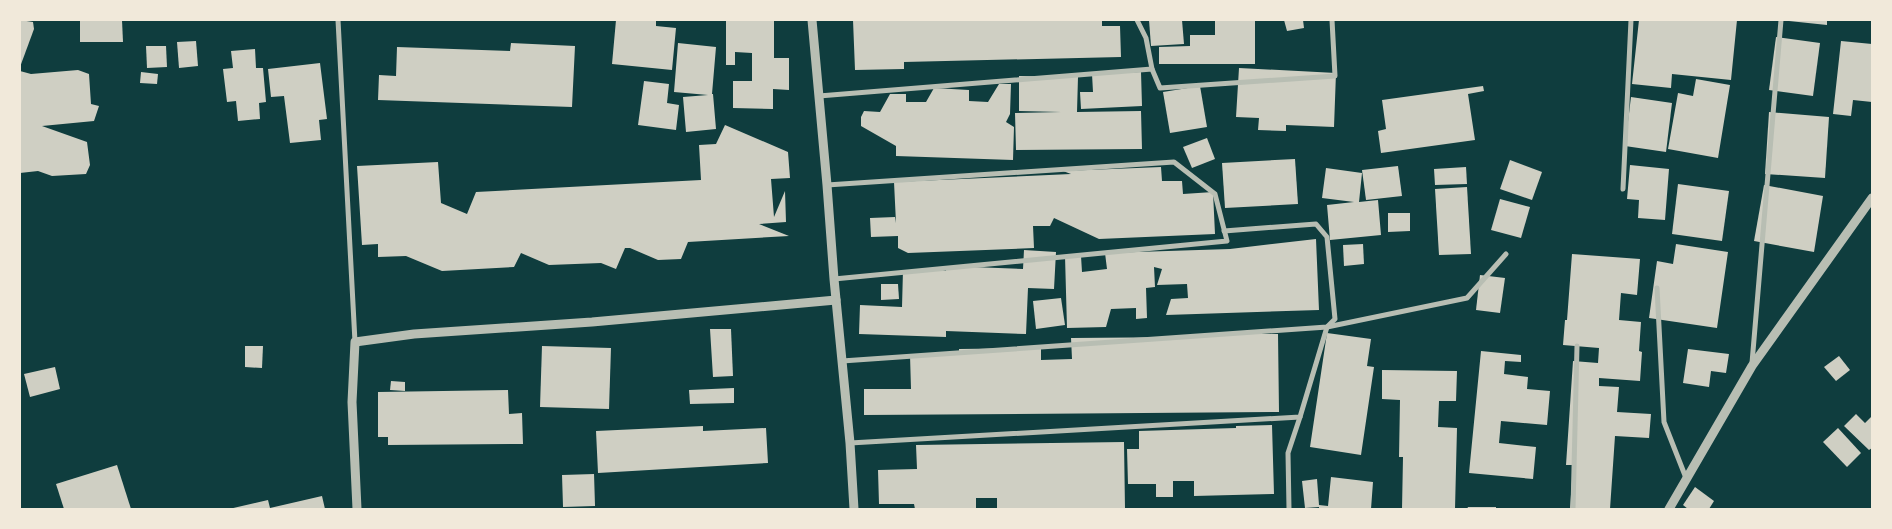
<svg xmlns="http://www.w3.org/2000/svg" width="1892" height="529" font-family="Arial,sans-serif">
	<rect width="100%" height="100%" fill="#0f3d3e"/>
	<g fill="#cfcfc3">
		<polygon points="20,20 33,22 34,29 20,67"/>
		<polygon points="80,20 122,20 123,42 80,42"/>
		<polygon points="616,20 656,20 656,26 676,28 672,70 612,64"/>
		<polygon points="726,20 774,20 774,58 789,58 789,90 773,89 773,109 733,108 733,81 752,81 752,53 735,52 735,65 726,65"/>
		<polygon points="853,20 1102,20 1102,26 1120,26 1121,57 904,62 904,69 855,70"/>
		<polygon points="1149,20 1182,20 1184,44 1151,46"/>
		<polygon points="1215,20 1255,20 1255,64 1159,64 1159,47 1190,46 1190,35 1215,35"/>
		<polygon points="1284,20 1303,20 1304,28 1287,31"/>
		<polygon points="1639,20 1737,20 1731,80 1672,74 1671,88 1632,84"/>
		<polygon points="1789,20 1827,20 1827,25 1789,21"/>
		<polygon points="1776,37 1820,43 1813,96 1769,90"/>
		<polygon points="196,41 198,66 179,68 177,42"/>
		<polygon points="1841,41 1872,44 1872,102 1853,100 1851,116 1833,114"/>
		<polygon points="511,43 575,46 572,107 378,100 379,75 396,76 397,47 510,51"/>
		<polygon points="678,43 716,47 712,94 713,94 716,129 686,132 683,97 708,95 674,92"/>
		<polygon points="146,46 166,46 167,67 147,68"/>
		<polygon points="255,49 256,68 263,68 266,102 259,103 260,119 238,121 236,101 227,102 223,69 233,68 231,51"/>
		<polygon points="320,63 327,119 319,120 321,140 290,143 284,96 271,97 268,69"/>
		<polygon points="1239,68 1336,73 1334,127 1286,125 1286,131 1258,130 1259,118 1236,117"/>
		<polygon points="78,70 89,74 91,104 99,106 94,121 42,126 87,142 90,165 86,174 52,176 38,171 20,173 20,71 31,74"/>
		<polygon points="141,72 158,74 157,84 140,83"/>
		<polygon points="1141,72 1142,106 1081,109 1080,92 1093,92 1092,74"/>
		<polygon points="1019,76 1078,77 1077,112 1141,111 1142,149 1016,150 1015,113 1061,112 1019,111"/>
		<polygon points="1696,79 1730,85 1718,158 1668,149 1678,93 1693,96"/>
		<polygon points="644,81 669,84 667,103 679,105 676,130 638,125"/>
		<polygon points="999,84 1011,84 1010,114 1006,122 1014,127 1013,160 896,156 896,146 861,126 861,117 864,111 880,112 890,94 906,94 906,102 926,102 934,88 969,90 969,101 988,102"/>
		<polygon points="1200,86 1207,127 1170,133 1163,92"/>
		<polygon points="1483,86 1484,91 1468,94 1475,140 1381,153 1378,131 1386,129 1382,100"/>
		<polygon points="1631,97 1672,103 1666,152 1625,146"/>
		<polygon points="1769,112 1829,117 1825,178 1765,174"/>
		<polygon points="725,125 788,152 790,178 771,179 774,217 785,191 786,222 759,224 789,236 688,242 681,259 658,260 630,248 625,248 616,269 601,263 549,265 521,253 514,267 442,271 406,256 378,257 378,244 362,245 357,166 438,162 441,203 467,214 476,192 701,180 699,145 716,144"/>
		<polygon points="1207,138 1215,159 1192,168 1183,147"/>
		<polygon points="1295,159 1298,204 1225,208 1222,163"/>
		<polygon points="1510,160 1542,172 1532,200 1500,189"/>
		<polygon points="1630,165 1669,169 1665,220 1638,218 1639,200 1627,199"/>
		<polygon points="1398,166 1402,196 1366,200 1362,170"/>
		<polygon points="1161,167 1162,181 1182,181 1183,194 1213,192 1215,234 1099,239 1054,218 1050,226 1033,226 1034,248 908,253 898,248 898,236 871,237 870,218 895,217 896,223 894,182 1071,174 1063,171"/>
		<polygon points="1466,167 1467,184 1435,185 1434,169"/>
		<polygon points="1326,168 1362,173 1359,202 1378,200 1381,235 1330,240 1327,205 1354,202 1322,198"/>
		<polygon points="1678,184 1729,191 1722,241 1672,234"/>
		<polygon points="1764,185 1823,196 1814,252 1754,241"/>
		<polygon points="1467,187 1471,254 1439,255 1435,189"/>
		<polygon points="1500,199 1530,207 1521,238 1491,230"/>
		<polygon points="1388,213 1410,213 1410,231 1388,232"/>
		<polygon points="1316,239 1319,310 1166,315 1171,299 1188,298 1187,284 1157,285 1162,269 1154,267 1155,287 1146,288 1147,318 1136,319 1136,308 1111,309 1106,327 1067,328 1065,256 1081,256 1082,272 1107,269 1105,253 1230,249"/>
		<polygon points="1363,244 1364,264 1344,266 1343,245"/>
		<polygon points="1676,244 1728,252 1717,328 1649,318 1657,261 1673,264"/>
		<polygon points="1024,250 1056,252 1054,289 1028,288 1026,334 946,331 946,337 859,334 860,305 902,307 903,270 946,271 946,266 1023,269"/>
		<polygon points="1572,254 1640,259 1637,295 1621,293 1619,320 1641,322 1639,351 1642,352 1640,381 1599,378 1599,386 1619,387 1617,412 1651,414 1649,438 1615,436 1610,509 1570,509 1573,465 1566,465 1573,361 1598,363 1599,348 1563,345 1565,320 1567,320"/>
		<polygon points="1480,275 1505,278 1500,313 1476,310"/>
		<polygon points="881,284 898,284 899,299 881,300"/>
		<polygon points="1061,298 1065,325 1036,329 1033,301"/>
		<polygon points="710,329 731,329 733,376 713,377"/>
		<polygon points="1327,333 1371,339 1367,366 1374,367 1361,455 1310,447"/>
		<polygon points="1193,334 1278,334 1279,412 864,415 864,389 911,389 910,355 959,355 959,349 1041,348 1041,360 1072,359 1071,338 1194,337"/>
		<polygon points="245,346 263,346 262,368 245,367"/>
		<polygon points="542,346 611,348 609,409 540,407"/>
		<polygon points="1688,349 1729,354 1726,373 1711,371 1709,387 1683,383"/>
		<polygon points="1481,351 1521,355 1521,362 1505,361 1504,374 1528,377 1527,389 1550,391 1547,425 1501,421 1499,443 1536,447 1533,479 1469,473"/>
		<polygon points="1839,356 1850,370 1836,381 1824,367"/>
		<polygon points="55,367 60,389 30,397 24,374"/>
		<polygon points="1382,370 1457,371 1456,401 1439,401 1438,427 1457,428 1455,509 1402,509 1403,457 1399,457 1400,400 1382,399"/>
		<polygon points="391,381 405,382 405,391 390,390"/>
		<polygon points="734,388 734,403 690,404 689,390"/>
		<polygon points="508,390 509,414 522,413 523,444 388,445 388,437 378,437 378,392"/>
		<polygon points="1856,414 1865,423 1872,416 1872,448 1869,450 1844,426"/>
		<polygon points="1272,425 1274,494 1194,496 1194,481 1173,481 1173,497 1156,497 1156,484 1128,484 1127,449 1139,449 1139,431 1236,428 1236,426"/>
		<polygon points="703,426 703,431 766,428 768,463 598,473 596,431"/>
		<polygon points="1838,428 1861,453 1847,467 1823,442"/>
		<polygon points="1124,442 1125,509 997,509 997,498 976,498 976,509 915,509 914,504 879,504 878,470 917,469 916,445"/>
		<polygon points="117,465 131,509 64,509 56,484"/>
		<polygon points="594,474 595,506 563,507 562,475"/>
		<polygon points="1331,477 1373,482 1371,509 1319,509 1319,507 1305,508 1302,481 1317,479 1319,505 1328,506"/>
		<polygon points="1695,487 1714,501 1709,509 1688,509 1683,505"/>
		<polygon points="322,496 325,509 229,509 268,500 270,508"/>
		<polygon points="1468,507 1496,507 1496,509 1467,509"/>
	</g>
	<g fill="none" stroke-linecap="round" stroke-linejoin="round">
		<g stroke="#b8beb3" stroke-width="5">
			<polyline points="338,20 355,342"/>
			<polyline points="1137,20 1146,38 1152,69"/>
			<polyline points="819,96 1152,69 1160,88 1335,76 1332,20"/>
			<polyline points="827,185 1174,162 1215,194 1227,241 834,279"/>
			<polyline points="1623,189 1631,20"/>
			<polyline points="1657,288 1664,422 1686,478"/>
			<polyline points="842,361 1327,327 1467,298 1506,254"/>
			<polyline points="1752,363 1781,20"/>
			<polyline points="850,443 1300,417 1327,327 1335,319 1327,237 1316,224 1224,231"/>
			<polyline points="1289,509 1288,453 1300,417"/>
			<polyline points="1573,509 1577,346"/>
		</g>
		<g stroke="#b8beb3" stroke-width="9">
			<polyline points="812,20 827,185 834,279 850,443 854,509"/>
			<polyline points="357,509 352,402 355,342 414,334 592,322 836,300"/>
			<polyline points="1669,509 1752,366 1872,198"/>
		</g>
	</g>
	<rect width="1892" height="529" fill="none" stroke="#f1e9da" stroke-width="42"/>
</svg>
